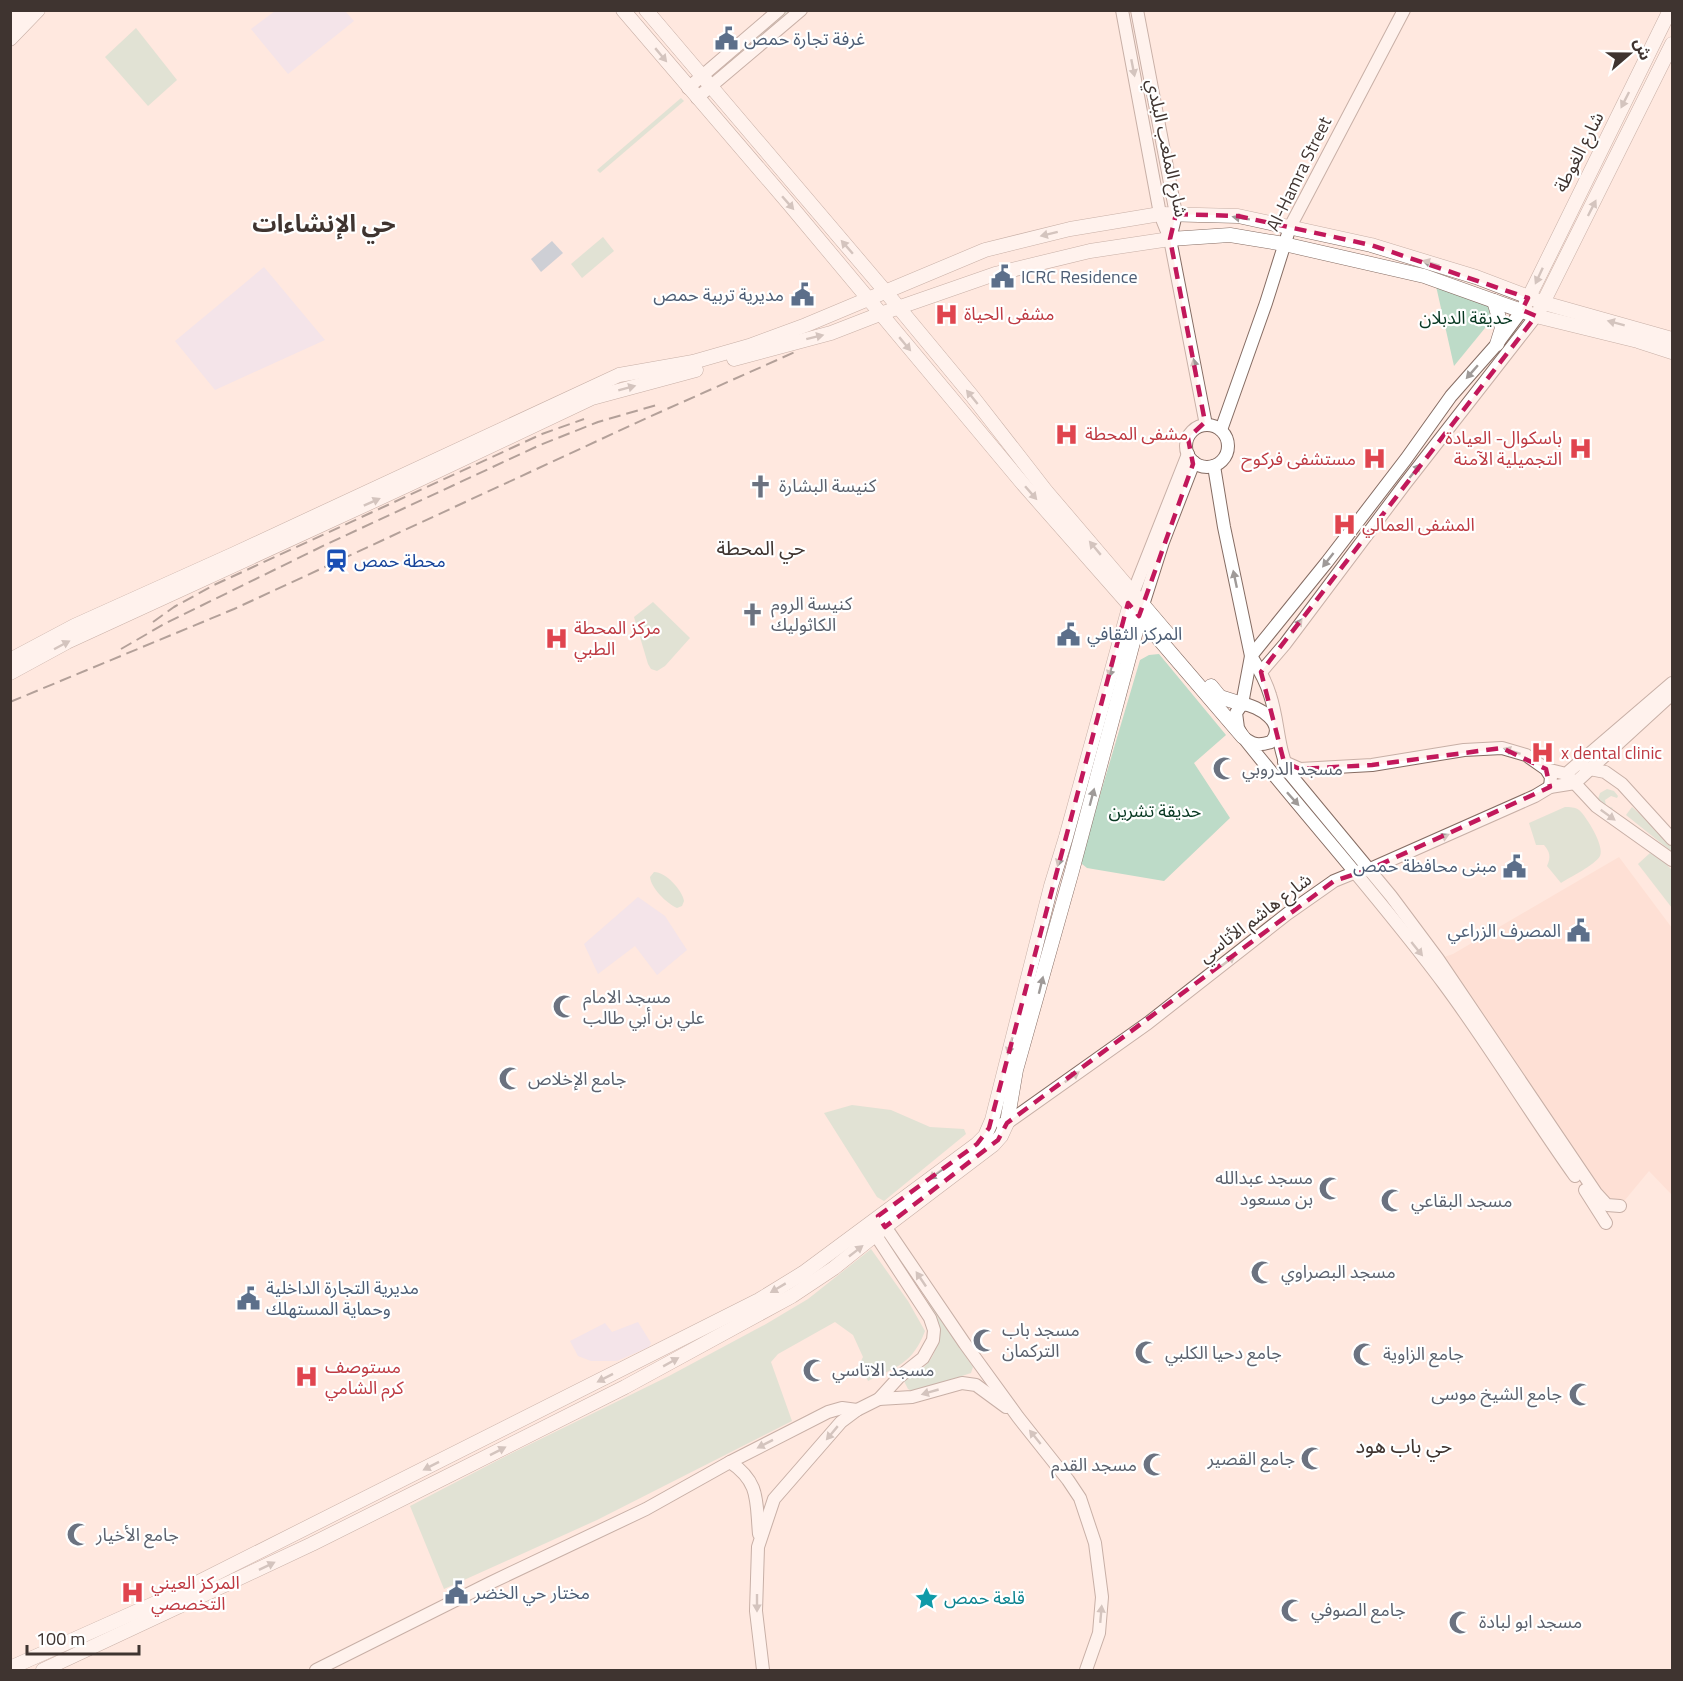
<svg xmlns="http://www.w3.org/2000/svg" width="1683" height="1681" font-family="'Titillium Web','Noto Sans Arabic',sans-serif">
	<rect width="100%" height="100%" fill="#ffe8df"/>
	<polygon fill="#fcd8ca" points="1619,857 1672,928 1672,1195 1649,1171 1620,1206 1607,1205 1438,959 1453,954"/>
	<g fill="#e6e0f6">
		<polygon points="275,11 345,11 354,21 288,74 251,29"/>
		<polygon points="264,267 325,340 215,390 175,341"/>
		<polygon points="638,897 665,916 687,950 657,975 635,946 598,974 584,944"/>
		<polygon points="638,1322 651,1343 649,1347 617,1361 591,1361 578,1356 570,1341 605,1323 612,1332"/>
	</g>
	<g fill="#bddbc8">
		<polygon points="786,11 793,11 725,68 722,64"/>
		<polygon points="136,28 177,80 148,106 105,57"/>
		<polygon points="681,98 684,101 600,173 597,170"/>
		<polygon points="603,237 614,251 582,278 571,264"/>
		<polygon points="1436,286 1491,305 1494,317 1454,366"/>
		<polygon points="653,602 690,638 665,666 657,671 651,669 648,664 634,617"/>
		<polygon points="1159,654 1226,735 1194,763 1230,818 1164,881 1087,868 1082,864 1082,856 1140,660 1149,655"/>
		<polygon points="1607,789 1614,791 1618,796 1617,798 1611,796 1605,800 1606,806 1613,808 1610,810 1598,799 1600,793"/>
		<path d="M1565 807C1570 807 1575 807 1579 810 1587 817 1605 847 1600 856 1595 865 1570 877 1561 883L1547 866C1551 857 1550 852 1544 845H1536L1529 823Z"/>
		<polygon points="1632,807 1672,843 1672,852 1626,815"/>
		<polygon points="1650,853 1663,861 1672,870 1672,908 1638,864"/>
		<path d="M654 872C666 872 682 890 684 901L682 906 677 908C666 903 651 888 650 877Z"/>
		<polygon points="852,1105 891,1110 930,1127 964,1129 966,1134 884,1201 877,1197 824,1113"/>
		<path d="M871 1249 908 1301 925 1331C913 1363 897 1367 868 1381L860 1363 863 1357 853 1335 835 1322 778 1354 771 1362 792 1421 597 1520 444 1589 410 1506 506 1456 669 1376 766 1324 808 1299Z"/>
		<path d="M929 1302 973 1367 971 1373 914 1392 908 1389 904 1381C909 1374 918 1372 924 1367 946 1346 934 1327 927 1303Z"/>
	</g>
	<polygon fill="#93b1cb" points="552,241 563,253 541,272 531,259"/>
	<g fill="none" stroke-linecap="round" stroke-linejoin="round">
		<defs>
			<g id="secondary">
				<polyline points="1122,10 1160,214 1170,239 1206,425"/>
				<polyline points="1137,10 1176,214 1170,239"/>
				<polyline points="688,88 779,10"/>
				<polyline points="697,98 801,10"/>
				<circle cx="1207" cy="446" r="21"/>
				<polyline points="1221,430 1266,303 1290,227 1404,10"/>
				<path d="M1214 466 1224 527 1251 656C1259 669 1266 681 1270 695 1279 722 1277 748 1290 774L1391 896 1438 959 1596 1193 1607 1205 1620 1206"/>
				<polyline points="1133,593 1188,454"/>
				<polyline points="1143,605 1163,542 1194,462"/>
				<polyline points="1261,672 1285,644 1405,484 1536,316"/>
				<polyline points="1242,704 1251,656 1327,562 1406,459 1451,396 1497,344 1522,310"/>
				<path d="M1243 737C1253 745 1258 746 1271 742 1288 724 1258 705 1242 704L1236 713 1238 728 1243 737C1309 820 1381 899 1444 984 1490 1046 1530 1113 1575 1176"/>
				<polyline points="1284,762 1300,769 1372,765 1464,750 1502,748 1526,755 1546,769 1551,777 1550,787"/>
				<polyline points="1585,768 1605,772 1622,784 1672,839"/>
				<polyline points="1546,769 1566,774 1672,683"/>
				<polyline points="1569,777 1596,806 1672,860"/>
				<polyline points="1002,1124 1007,1123 1148,1023 1287,914 1334,881 1356,872 1368,870 1535,796 1550,787 1575,783 1672,694"/>
				<polyline points="1585,1190 1606,1223"/>
				<polyline points="880,1219 965,1344 1018,1417 1068,1480 1080,1498 1095,1543 1102,1597 1099,1633 1086,1670"/>
				<polyline points="879,1399 912,1397 962,1383 976,1385 1006,1407"/>
				<path d="M730 1462C760 1482 756 1501 759 1534"/>
				<polyline points="316,1670 490,1583 646,1509 730,1462 828,1412 842,1408 857,1410"/>
				<polyline points="763,1670 756,1611 758,1547 774,1499 841,1422 857,1410 879,1399 899,1377 923,1358 933,1340 934,1330 930,1318 871,1228"/>
			</g>
			<g id="primary">
				<polyline points="1494,301 1502,328 1497,344"/>
				<polyline points="1525,305 1670,10"/>
				<polyline points="1540,309 1672,44"/>
				<polyline points="734,359 831,333 880,314 995,274 1090,251 1170,239 1230,235 1284,244 1424,276 1536,316 1638,341 1672,352"/>
				<polyline points="10,660 74,626 234,554 619,375 693,362 749,346 806,325 985,250 1070,229 1160,214 1238,216 1371,245 1476,277 1544,303 1672,339"/>
				<polyline points="10,673 67,642 408,485 592,398 696,370"/>
			</g>
			<g id="trunk">
				<polyline points="623,10 790,205 1023,484 1140,617 1243,737"/>
				<polyline points="646,10 885,291 972,396 1046,491 1168,634"/>
				<polyline points="10,21 21,10"/>
				<polyline points="10,39 38,10"/>
				<polyline points="1211,686 1220,697 1242,704"/>
				<polyline points="10,1668 169,1597 759,1300 803,1273 977,1144 985,1136 992,1120 1051,886 1066,837 1133,593"/>
				<polyline points="43,1670 312,1544 446,1477 625,1387 792,1296 834,1268 885,1227 993,1145 1001,1136 1007,1123 1016,1070 1072,871 1143,605"/>
			</g>
		</defs>
		<use href="#secondary" stroke="#856c63" stroke-width="14"/>
		<use href="#primary" stroke="#856c63" stroke-width="15"/>
		<use href="#trunk" stroke="#856c63" stroke-width="15"/>
		<use href="#secondary" stroke="#fff" stroke-width="12"/>
		<use href="#primary" stroke="#fff" stroke-width="14"/>
		<use href="#trunk" stroke="#fff" stroke-width="14"/>
		<g stroke="#584b46" stroke-width="2" stroke-dasharray="12 6" stroke-linecap="butt">
			<polyline points="153,622 174,607 214,585 542,434 584,419"/>
			<polyline points="121,649 166,623 325,545 540,445 598,422 660,404"/>
			<polyline points="10,702 234,609 649,417 795,352"/>
		</g>
	</g>
	<defs><path id="oneway-solid" d="M-6-.8H1V-3.2L6.5 0L1 3.2V.8H-6Z" transform="scale(1.5)"/></defs>
	<g fill="#9f9a98">
		<use href="#oneway-solid" transform="translate(661 55) rotate(50)"/>
		<use href="#oneway-solid" transform="translate(1133 68) rotate(79)"/>
		<use href="#oneway-solid" transform="translate(1625 100) rotate(117)"/>
		<use href="#oneway-solid" transform="translate(788 203) rotate(49)"/>
		<use href="#oneway-solid" transform="translate(1592 208) rotate(-63)"/>
		<use href="#oneway-solid" transform="translate(1241 218) rotate(-171)"/>
		<use href="#oneway-solid" transform="translate(1049 234) rotate(166)"/>
		<use href="#oneway-solid" transform="translate(847 247) rotate(-131)"/>
		<use href="#oneway-solid" transform="translate(1431 263) rotate(-163)"/>
		<use href="#oneway-solid" transform="translate(1539 276) rotate(115)"/>
		<use href="#oneway-solid" transform="translate(1616 323) rotate(-165)"/>
		<use href="#oneway-solid" transform="translate(815 337) rotate(-14)"/>
		<use href="#oneway-solid" transform="translate(905 344) rotate(50)"/>
		<use href="#oneway-solid" transform="translate(1195 367) rotate(-101)"/>
		<use href="#oneway-solid" transform="translate(1472 372) rotate(131)"/>
		<use href="#oneway-solid" transform="translate(627 388) rotate(-15)"/>
		<use href="#oneway-solid" transform="translate(972 397) rotate(-129)"/>
		<use href="#oneway-solid" transform="translate(1415 471) rotate(-52)"/>
		<use href="#oneway-solid" transform="translate(1031 493) rotate(49)"/>
		<use href="#oneway-solid" transform="translate(372 502) rotate(-24)"/>
		<use href="#oneway-solid" transform="translate(1095 548) rotate(-130)"/>
		<use href="#oneway-solid" transform="translate(1328 560) rotate(128)"/>
		<use href="#oneway-solid" transform="translate(1235 579) rotate(-102)"/>
		<use href="#oneway-solid" transform="translate(1297 626) rotate(-55)"/>
		<use href="#oneway-solid" transform="translate(62 645) rotate(-28)"/>
		<use href="#oneway-solid" transform="translate(1111 669) rotate(105)"/>
		<use href="#oneway-solid" transform="translate(1512 751) rotate(-162)"/>
		<use href="#oneway-solid" transform="translate(1092 797) rotate(-75)"/>
		<use href="#oneway-solid" transform="translate(1293 799) rotate(48)"/>
		<use href="#oneway-solid" transform="translate(1608 815) rotate(36)"/>
		<use href="#oneway-solid" transform="translate(1441 838) rotate(-24)"/>
		<use href="#oneway-solid" transform="translate(1060 858) rotate(107)"/>
		<use href="#oneway-solid" transform="translate(1417 949) rotate(51)"/>
		<use href="#oneway-solid" transform="translate(1228 961) rotate(-38)"/>
		<use href="#oneway-solid" transform="translate(1041 985) rotate(-76)"/>
		<use href="#oneway-solid" transform="translate(1010 1046) rotate(105)"/>
		<use href="#oneway-solid" transform="translate(1072 1077) rotate(-36)"/>
		<use href="#oneway-solid" transform="translate(936 1174) rotate(144)"/>
		<use href="#oneway-solid" transform="translate(856 1251) rotate(-38)"/>
		<use href="#oneway-solid" transform="translate(921 1279) rotate(-124)"/>
		<use href="#oneway-solid" transform="translate(778 1288) rotate(149)"/>
		<use href="#oneway-solid" transform="translate(671 1362) rotate(-29)"/>
		<use href="#oneway-solid" transform="translate(605 1378) rotate(153)"/>
		<use href="#oneway-solid" transform="translate(930 1392) rotate(164)"/>
		<use href="#oneway-solid" transform="translate(832 1433) rotate(130)"/>
		<use href="#oneway-solid" transform="translate(1035 1437) rotate(-129)"/>
		<use href="#oneway-solid" transform="translate(765 1444) rotate(153)"/>
		<use href="#oneway-solid" transform="translate(498 1451) rotate(-27)"/>
		<use href="#oneway-solid" transform="translate(431 1466) rotate(153)"/>
		<use href="#oneway-solid" transform="translate(267 1566) rotate(-26)"/>
		<use href="#oneway-solid" transform="translate(757 1603) rotate(90)"/>
		<use href="#oneway-solid" transform="translate(1101 1614) rotate(-85)"/>
	</g>
	<path d="M0 0H1683V1681H0ZM1176 214 1238 216 1371 245 1528 298 1522 310 1536 316 1261 672 1284 762 1300 769 1372 765 1502 748 1546 769 1550 787 1368 870 1334 881 1007 1123 998 1140 885 1227 878 1216 977 1144 989 1128 1128 603 1139 616 1193 464 1188 438 1205 422 1170 239Z" fill="#ffe8df" fill-opacity=".55" fill-rule="evenodd"/>
	<path fill="none" stroke="#c2185b" stroke-width="4.5" stroke-dasharray="12 8" stroke-linejoin="round" d="M1176 214 1238 216 1371 245 1528 298 1522 310 1536 316 1261 672 1284 762 1300 769 1372 765 1502 748 1546 769 1550 787 1368 870 1334 881 1007 1123 998 1140 885 1227 878 1216 977 1144 989 1128 1128 603 1139 616 1193 464 1188 438 1205 422 1170 239Z"/>
	<defs>
		<symbol id="civic-bare" viewBox="-9 -9 18 18"><path d="M-.6-6.5H3V-4.5H.6V-3L4-1V1h2V6H-6V1h2V-1L-.6-3ZM-1.2 2.5V6h2.4V2.5Z" fill="#5c6f8a" stroke="#fff" stroke-width="2.5" paint-order="stroke"/></symbol>
		<symbol id="hospital-bare" viewBox="-9 -9 18 18"><path d="M-5-5h3v3.5h4V-5h3V5h-3V1.5h-4V5h-3Z" fill="#e0444e" stroke="#fff" stroke-width="2.5" paint-order="stroke"/></symbol>
		<symbol id="church-bare" viewBox="-9 -9 18 18"><path d="M-1.2-6h2.4v3.5h3.3v2.4h-3.3V6h-2.4V-.1h-3.3v-2.4h3.3Z" fill="#6b7280" stroke="#fff" stroke-width="2.5" paint-order="stroke"/></symbol>
		<symbol id="station-bare" viewBox="-9 -9 18 18"><path d="M-3-6H3Q5-6 5-4V2Q5 4 3 4L4.5 6H3L1.5 4h-3L-3 6H-4.5L-3 4Q-5 4-5 2V-4Q-5-6-3-6ZM-3.5-4v3h7v-3ZM-3.5 1v1.5H-2V1ZM2 1v1.5H3.5V1Z" fill="#1a4fb4" stroke="#fff" stroke-width="2.5" paint-order="stroke"/></symbol>
		<symbol id="mosque-bare" viewBox="-9 -9 18 18"><path d="M3.5-4.9A6 6 0 1 0 3.5 4.9A5 5 0 1 1 3.5-4.9Z" fill="#6b7280" stroke="#fff" stroke-width="2.5" paint-order="stroke"/></symbol>
		<symbol id="sight-bare" viewBox="-9 -9 18 18"><path d="M0-6L1.8-2.2L6-1.7L2.9 1.2L3.7 5.4L0 3.3L-3.7 5.4L-2.9 1.2L-6-1.7L-1.8-2.2Z" fill="#0f9aa8" stroke="#fff" stroke-width="2.5" paint-order="stroke"/></symbol>
	</defs>
	<g fill-rule="evenodd">
		<use href="#civic-bare" x="710" y="22" width="33" height="33"/>
		<use href="#civic-bare" x="986" y="260" width="33" height="33"/>
		<use href="#civic-bare" x="786" y="278" width="33" height="33"/>
		<use href="#hospital-bare" x="930" y="298" width="33" height="33"/>
		<use href="#hospital-bare" x="1050" y="418" width="33" height="33"/>
		<use href="#hospital-bare" x="1564" y="432" width="33" height="33"/>
		<use href="#hospital-bare" x="1358" y="442" width="33" height="33"/>
		<use href="#church-bare" x="744" y="470" width="33" height="33"/>
		<use href="#hospital-bare" x="1328" y="508" width="33" height="33"/>
		<use href="#station-bare" x="320" y="544" width="33" height="33"/>
		<use href="#church-bare" x="736" y="598" width="33" height="33"/>
		<use href="#civic-bare" x="1052" y="618" width="33" height="33"/>
		<use href="#hospital-bare" x="540" y="622" width="33" height="33"/>
		<use href="#hospital-bare" x="1526" y="736" width="33" height="33"/>
		<use href="#mosque-bare" x="1208" y="752" width="33" height="33"/>
		<use href="#civic-bare" x="1498" y="850" width="33" height="33"/>
		<use href="#civic-bare" x="1562" y="914" width="33" height="33"/>
		<use href="#mosque-bare" x="548" y="990" width="33" height="33"/>
		<use href="#mosque-bare" x="494" y="1062" width="33" height="33"/>
		<use href="#mosque-bare" x="1314" y="1172" width="33" height="33"/>
		<use href="#mosque-bare" x="1376" y="1184" width="33" height="33"/>
		<use href="#mosque-bare" x="1246" y="1256" width="33" height="33"/>
		<use href="#civic-bare" x="232" y="1282" width="33" height="33"/>
		<use href="#mosque-bare" x="968" y="1324" width="33" height="33"/>
		<use href="#mosque-bare" x="1130" y="1336" width="33" height="33"/>
		<use href="#mosque-bare" x="1348" y="1338" width="33" height="33"/>
		<use href="#mosque-bare" x="798" y="1354" width="33" height="33"/>
		<use href="#hospital-bare" x="290" y="1360" width="33" height="33"/>
		<use href="#mosque-bare" x="1564" y="1378" width="33" height="33"/>
		<use href="#mosque-bare" x="1296" y="1442" width="33" height="33"/>
		<use href="#mosque-bare" x="1138" y="1448" width="33" height="33"/>
		<use href="#mosque-bare" x="62" y="1518" width="33" height="33"/>
		<use href="#hospital-bare" x="116" y="1576" width="33" height="33"/>
		<use href="#civic-bare" x="440" y="1576" width="33" height="33"/>
		<use href="#sight-bare" x="910" y="1582" width="33" height="33"/>
		<use href="#mosque-bare" x="1276" y="1594" width="33" height="33"/>
		<use href="#mosque-bare" x="1444" y="1606" width="33" height="33"/>
	</g>
	<g text-anchor="middle" stroke-width="4.5" stroke-linejoin="round" paint-order="stroke">
		<g font-size="18" fill="#4e5e75" stroke="#fff" text-anchor="start">
			<text x="744" y="45">غرفة تجارة حمص</text>
			<text x="1021" y="283">ICRC Residence</text>
			<text x="784" y="301" text-anchor="end">مديرية تربية حمص</text>
			<text x="1087" y="640">المركز الثقافي</text>
			<text x="1497" y="872" text-anchor="end">مبنى محافظة حمص</text>
			<text x="1561" y="937" text-anchor="end">المصرف الزراعي</text>
			<text x="266" y="1294">مديرية التجارة الداخلية<tspan x="266" dy="21">وحماية المستهلك</tspan></text>
			<text x="474" y="1599">مختار حي الخضر</text>
		</g>
		<g font-size="18" fill="#3f3430" stroke="#fff">
			<text transform="translate(1167 148) rotate(78)" y="6">شارع الملعب البلدي</text>
			<text transform="translate(1579 152) rotate(-63)" y="6">شارع الغوطة</text>
			<text transform="translate(1299 174) rotate(-64)" y="6">Al-Hamra Street</text>
			<text transform="translate(1255 918) rotate(-37)" y="6">شارع هاشم الأتاسي</text>
		</g>
		<g font-size="18" fill="#be3a42" stroke="#fff" text-anchor="start">
			<text x="964" y="320">مشفى الحياة</text>
			<text x="1085" y="440">مشفى المحطة</text>
			<text x="1562" y="444" text-anchor="end">باسكوال- العيادة<tspan x="1562" dy="21">التجميلية الآمنة</tspan></text>
			<text x="1356" y="465" text-anchor="end">مستشفى فركوح</text>
			<text x="1362" y="531">المشفى العمالي</text>
			<text x="574" y="634">مركز المحطة<tspan x="574" dy="21">الطبي</tspan></text>
			<text x="1561" y="759">x dental clinic</text>
			<text x="325" y="1373">مستوصف<tspan x="325" dy="21">كرم الشامي</tspan></text>
			<text x="151" y="1589">المركز العيني<tspan x="151" dy="21">التخصصي</tspan></text>
		</g>
		<g font-size="18" fill="#083822" stroke="#fff">
			<text x="1466" y="324">حديقة الدبلان</text>
			<text x="1155" y="817">حديقة تشرين</text>
		</g>
		<g font-size="18" fill="#5b616d" stroke="#fff" text-anchor="start">
			<text x="779" y="492">كنيسة البشارة</text>
			<text x="771" y="610">كنيسة الروم<tspan x="771" dy="21">الكاثوليك</tspan></text>
			<text x="1242" y="775">مسجد الدروبي</text>
			<text x="583" y="1003">مسجد الامام<tspan x="583" dy="21">علي بن أبي طالب</tspan></text>
			<text x="528" y="1085">جامع الإخلاص</text>
			<text x="1313" y="1184" text-anchor="end">مسجد عبدالله<tspan x="1313" dy="21">بن مسعود</tspan></text>
			<text x="1411" y="1207">مسجد البقاعي</text>
			<text x="1281" y="1278">مسجد البصراوي</text>
			<text x="1002" y="1336">مسجد باب<tspan x="1002" dy="21">التركمان</tspan></text>
			<text x="1165" y="1359">جامع دحيا الكلبي</text>
			<text x="1383" y="1360">جامع الزاوية</text>
			<text x="832" y="1376">مسجد الاتاسي</text>
			<text x="1562" y="1400" text-anchor="end">جامع الشيخ موسى</text>
			<text x="1295" y="1465" text-anchor="end">جامع القصير</text>
			<text x="1137" y="1471" text-anchor="end">مسجد القدم</text>
			<text x="96" y="1541">جامع الأخيار</text>
			<text x="1311" y="1616">جامع الصوفي</text>
			<text x="1479" y="1628">مسجد ابو لبادة</text>
		</g>
		<g font-size="18" fill="#164399" stroke="#fff" text-anchor="start">
			<text x="354" y="567">محطة حمص</text>
		</g>
		<g font-size="18" fill="#0d838f" stroke="#fff" text-anchor="start">
			<text x="944" y="1604">قلعة حمص</text>
		</g>
		<g font-size="20" fill="#3f3430" stroke="#fff">
			<text x="761" y="555">حي المحطة</text>
			<text x="1404" y="1453">حي باب هود</text>
		</g>
		<g font-size="24" font-weight="bold" fill="#3f3430" stroke="#fff">
			<text x="324" y="232">حي الإنشاءات</text>
		</g>
	</g>
	<rect width="1683" height="1681" fill="none" stroke="#3f3430" stroke-width="24"/>
	<g transform="translate(1629 54) rotate(70)" stroke="#ffffff" stroke-width="4.5" paint-order="stroke">
	<path d="M0-4.5L10 22L0 15L-10 22Z" fill="#3f3430"/>
	<text y="-9" font-size="16" font-weight="bold" text-anchor="middle" fill="#3f3430">ش</text>
	</g>
	<path d="M27 1645v9h112v-9" fill="none" stroke="#3f3430" stroke-width="3"/>
	<text x="36" y="1645" font-size="18" fill="#3f3430" stroke="#ffffff" stroke-width="4.5" paint-order="stroke">100 m</text>
</svg>
